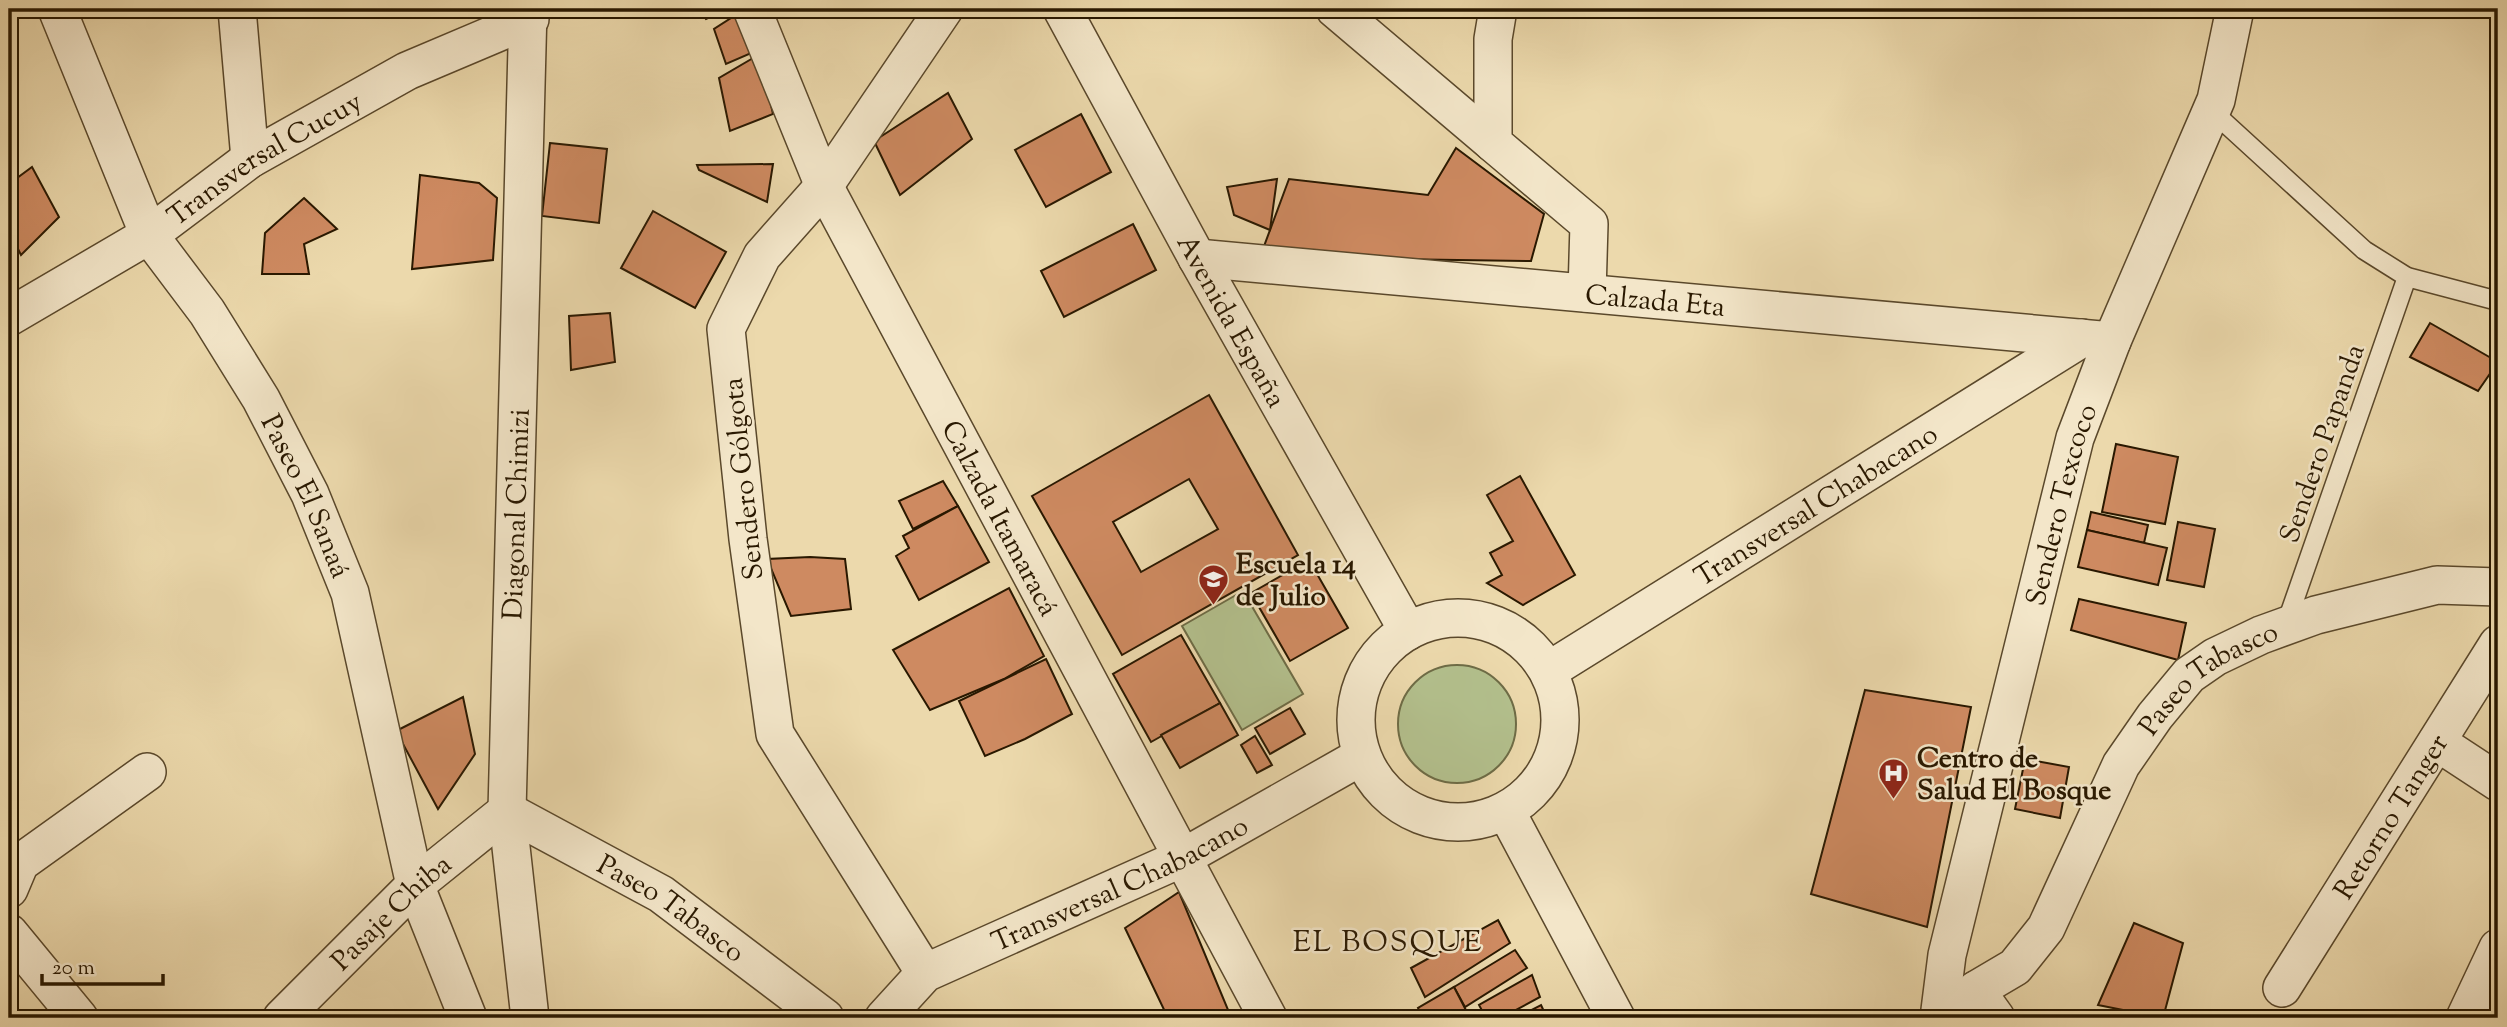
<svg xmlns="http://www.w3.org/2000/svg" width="2507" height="1027" font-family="'Sorts Mill Goudy',serif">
	<rect width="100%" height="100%" fill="#ecd9ac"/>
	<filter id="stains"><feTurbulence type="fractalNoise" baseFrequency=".00286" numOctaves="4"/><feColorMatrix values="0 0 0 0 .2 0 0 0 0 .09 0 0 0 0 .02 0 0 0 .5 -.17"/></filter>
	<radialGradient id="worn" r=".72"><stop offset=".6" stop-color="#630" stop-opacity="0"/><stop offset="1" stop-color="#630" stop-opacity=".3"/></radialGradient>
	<g fill="#b3c08d" stroke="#6e6c46" stroke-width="2">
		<polygon points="1243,591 1303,694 1242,730 1182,626"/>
		<circle cx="1457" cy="724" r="59"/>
	</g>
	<g fill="#ce8a61" stroke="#291800" stroke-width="2" fill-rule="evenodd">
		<polygon points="699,9 727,9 706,19"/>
		<polygon points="742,11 756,51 726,64 714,29"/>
		<polygon points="760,54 773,114 730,131 719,78"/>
		<polygon points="948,93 972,139 900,195 874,141"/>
		<polygon points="1081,114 1111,172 1046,207 1015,150"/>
		<polygon points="550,143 607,149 599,223 542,216"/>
		<polygon points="1456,148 1544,214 1531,261 1260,257 1289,179 1428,195"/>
		<polygon points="773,164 767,202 699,170 697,165"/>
		<polygon points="32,167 59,217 21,255 9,231 9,184"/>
		<polygon points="420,175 479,183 497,198 493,260 412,269"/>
		<polygon points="1277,179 1270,230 1234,215 1227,187"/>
		<polygon points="304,198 337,229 304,244 309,274 262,274 265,233"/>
		<polygon points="653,211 726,252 695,308 621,268"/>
		<polygon points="1133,224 1156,270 1064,317 1041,271"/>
		<polygon points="610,313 615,362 571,370 569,316"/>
		<polygon points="2430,323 2498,362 2478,391 2410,357"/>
		<path d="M1209 395 1298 555 1122 655 1032 496ZM1189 479 1218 529 1141 572 1113 522Z"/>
		<polygon points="2116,444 2178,457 2165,524 2102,512"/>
		<polygon points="1520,476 1575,575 1523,605 1487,583 1502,575 1490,553 1513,541 1487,495"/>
		<polygon points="943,481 958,506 913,529 899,501"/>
		<polygon points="958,506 989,562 919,600 896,556 909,548 903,536"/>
		<polygon points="2091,512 2148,525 2144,543 2087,530"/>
		<polygon points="2178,522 2215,529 2204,587 2167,580"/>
		<polygon points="2087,530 2167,548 2158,585 2078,567"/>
		<polygon points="810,557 845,559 851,609 791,616 767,559"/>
		<polygon points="1309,560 1348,628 1290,661 1251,593"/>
		<polygon points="1009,588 1044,656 1004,679 930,710 893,650"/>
		<polygon points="2079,599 2186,623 2178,660 2071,630"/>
		<polygon points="1181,635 1220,703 1151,742 1113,674"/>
		<polygon points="1046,659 1072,714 1025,739 985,756 959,701"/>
		<polygon points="1865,690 1971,707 1927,927 1811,894"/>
		<polygon points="463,697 475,754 438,809 396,731"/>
		<polygon points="1220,703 1238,735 1180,768 1161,735"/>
		<polygon points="1290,708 1305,734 1270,754 1255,728"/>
		<polygon points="1255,736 1272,765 1257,773 1241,745"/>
		<polygon points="2025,759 2069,767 2060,818 2015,809"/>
		<polygon points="1179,892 1231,1017 1229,1018 1168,1018 1125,928"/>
		<polygon points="1498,920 1510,943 1425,997 1411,968"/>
		<polygon points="2134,923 2183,943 2163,1018 2098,1005"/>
		<polygon points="1515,950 1527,968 1465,1007 1454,987"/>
		<polygon points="1532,975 1540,997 1501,1018 1486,1018 1479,1005"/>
		<polygon points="1454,987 1470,1018 1423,1018 1418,1008"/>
		<polygon points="1541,1005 1547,1018 1516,1018"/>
	</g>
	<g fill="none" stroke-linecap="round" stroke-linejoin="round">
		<defs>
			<g id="service">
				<polyline points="2212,111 2364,250 2407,277 2498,301"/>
				<polyline points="2286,624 2407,277"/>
			</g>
			<g id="minor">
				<path id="s1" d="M57 9 149 235 207 312 261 399 310 494 350 593 415 885 468 1018"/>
				<polyline points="237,9 250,159"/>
				<polyline points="528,9 507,811 530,1018"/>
				<path id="s2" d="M752 9 824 186 1268 1018"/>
				<path id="s3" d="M1062 9 1197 258 1408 631"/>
				<polyline points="1335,9 1493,143"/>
				<polyline points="1498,9 1493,39 1493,143 1589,224 1587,293"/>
				<path id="s4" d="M1197 258 2112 341"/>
				<path id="s5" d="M9 317 149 235 250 159 407 71 530 19"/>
				<circle cx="1458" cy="720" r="102"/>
				<path id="s6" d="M1548 671 2082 338"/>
				<polyline points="2437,742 2498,782"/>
				<path id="s7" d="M507 811 661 894 825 1018"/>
				<polyline points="1506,811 1616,1018"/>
				<polyline points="9,889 20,863 147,772"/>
				<polyline points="9,933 79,1018"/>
				<polyline points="925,973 775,734 748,539 726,329 762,256 824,186 944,9"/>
				<path id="s8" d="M2282 988 2498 644"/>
				<polyline points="1976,990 1996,1018"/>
				<path id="s9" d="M282 1018 415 885 507 811"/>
				<path id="s10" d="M884 1018 925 973 1182 858 1362 756"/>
				<path id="s11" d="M1939 1018 1947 955 2075 438 2112 341 2216 100 2235 9"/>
				<path id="s12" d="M1950 1018 1976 990 2015 967 2046 928 2121 765 2155 716 2189 675 2215 657 2261 635 2316 615 2437 585 2498 587"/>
				<polyline points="2465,1018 2498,948"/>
			</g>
		</defs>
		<use href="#service" stroke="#5a482b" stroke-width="21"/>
		<use href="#minor" stroke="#5a482b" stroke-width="40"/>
		<use href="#service" stroke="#f3e6c9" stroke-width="18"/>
		<use href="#minor" stroke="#f3e6c9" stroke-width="37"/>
	</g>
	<defs>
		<symbol id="school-pin" viewBox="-11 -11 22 30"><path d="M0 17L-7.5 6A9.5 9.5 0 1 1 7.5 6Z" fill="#8f2418" stroke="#f3e6c9"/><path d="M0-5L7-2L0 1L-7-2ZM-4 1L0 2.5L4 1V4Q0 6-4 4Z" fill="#fff"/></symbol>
		<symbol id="hospital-pin" viewBox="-11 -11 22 30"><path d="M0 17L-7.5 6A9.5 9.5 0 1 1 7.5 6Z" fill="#8f2418" stroke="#f3e6c9"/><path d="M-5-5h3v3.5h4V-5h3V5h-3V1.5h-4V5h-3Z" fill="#fff"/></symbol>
	</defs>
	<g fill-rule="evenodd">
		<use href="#school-pin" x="1196" y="562" width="35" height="47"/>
		<use href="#hospital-pin" x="1876" y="756" width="35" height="47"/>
	</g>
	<g text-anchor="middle" stroke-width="5" stroke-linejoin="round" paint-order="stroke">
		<g font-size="28" fill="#291800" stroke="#f3e6c9">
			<text dy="10" stroke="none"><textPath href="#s5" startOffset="301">Transversal Cucuy</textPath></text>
			<text dy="10" stroke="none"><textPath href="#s4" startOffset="460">Calzada Eta</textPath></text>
			<text dy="10" stroke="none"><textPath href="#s3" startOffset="355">Avenida España</textPath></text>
			<text transform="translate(2321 443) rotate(-71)" y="10">Sendero Papanda</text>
			<text transform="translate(742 479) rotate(-96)" y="10">Sendero Gólgota</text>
			<text dy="10" stroke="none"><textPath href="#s1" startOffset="550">Paseo El Sanaá</textPath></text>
			<text dy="10" stroke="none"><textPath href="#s6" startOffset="315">Transversal Chabacano</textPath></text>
			<text dy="10" stroke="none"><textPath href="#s11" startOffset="528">Sendero Texcoco</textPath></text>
			<text transform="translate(515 514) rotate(-88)" y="10">Diagonal Chimizi</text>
			<text dy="10" stroke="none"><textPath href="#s2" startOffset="567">Calzada Itamaracá</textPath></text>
			<text dy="10" stroke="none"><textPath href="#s12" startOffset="439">Paseo Tabasco</textPath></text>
			<text dy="10" stroke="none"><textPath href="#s8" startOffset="203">Retorno Tanger</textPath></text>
			<text dy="10" stroke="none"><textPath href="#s10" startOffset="275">Transversal Chabacano</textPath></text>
			<text dy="10" stroke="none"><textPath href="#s7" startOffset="191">Paseo Tabasco</textPath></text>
			<text dy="10" stroke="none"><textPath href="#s9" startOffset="152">Pasaje Chiba</textPath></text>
		</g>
		<g font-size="28" font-weight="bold" fill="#291800" stroke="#f3e6c9" text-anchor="start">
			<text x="1236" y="573">Escuela 14<tspan x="1236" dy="32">de Julio</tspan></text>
			<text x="1917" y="767">Centro de<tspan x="1917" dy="32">Salud El Bosque</tspan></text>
		</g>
		<g font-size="30" letter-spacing="2" fill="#291800" stroke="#f3e6c9">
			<text x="1388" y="951">EL BOSQUE</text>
		</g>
	</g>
	<rect width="2507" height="1027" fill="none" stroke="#ecd9ac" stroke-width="35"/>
	<rect x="10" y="10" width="2486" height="1006" fill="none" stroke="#291800" stroke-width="3.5"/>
	<rect x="18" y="18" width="2472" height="992" fill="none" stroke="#291800" stroke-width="2"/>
	<path d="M42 974v10h121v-10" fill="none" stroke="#291800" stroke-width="3.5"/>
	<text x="52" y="974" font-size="21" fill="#291800" stroke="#f3e6c9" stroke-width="5" paint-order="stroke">20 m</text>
	<rect width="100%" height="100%" filter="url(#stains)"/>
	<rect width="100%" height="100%" fill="url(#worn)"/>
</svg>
